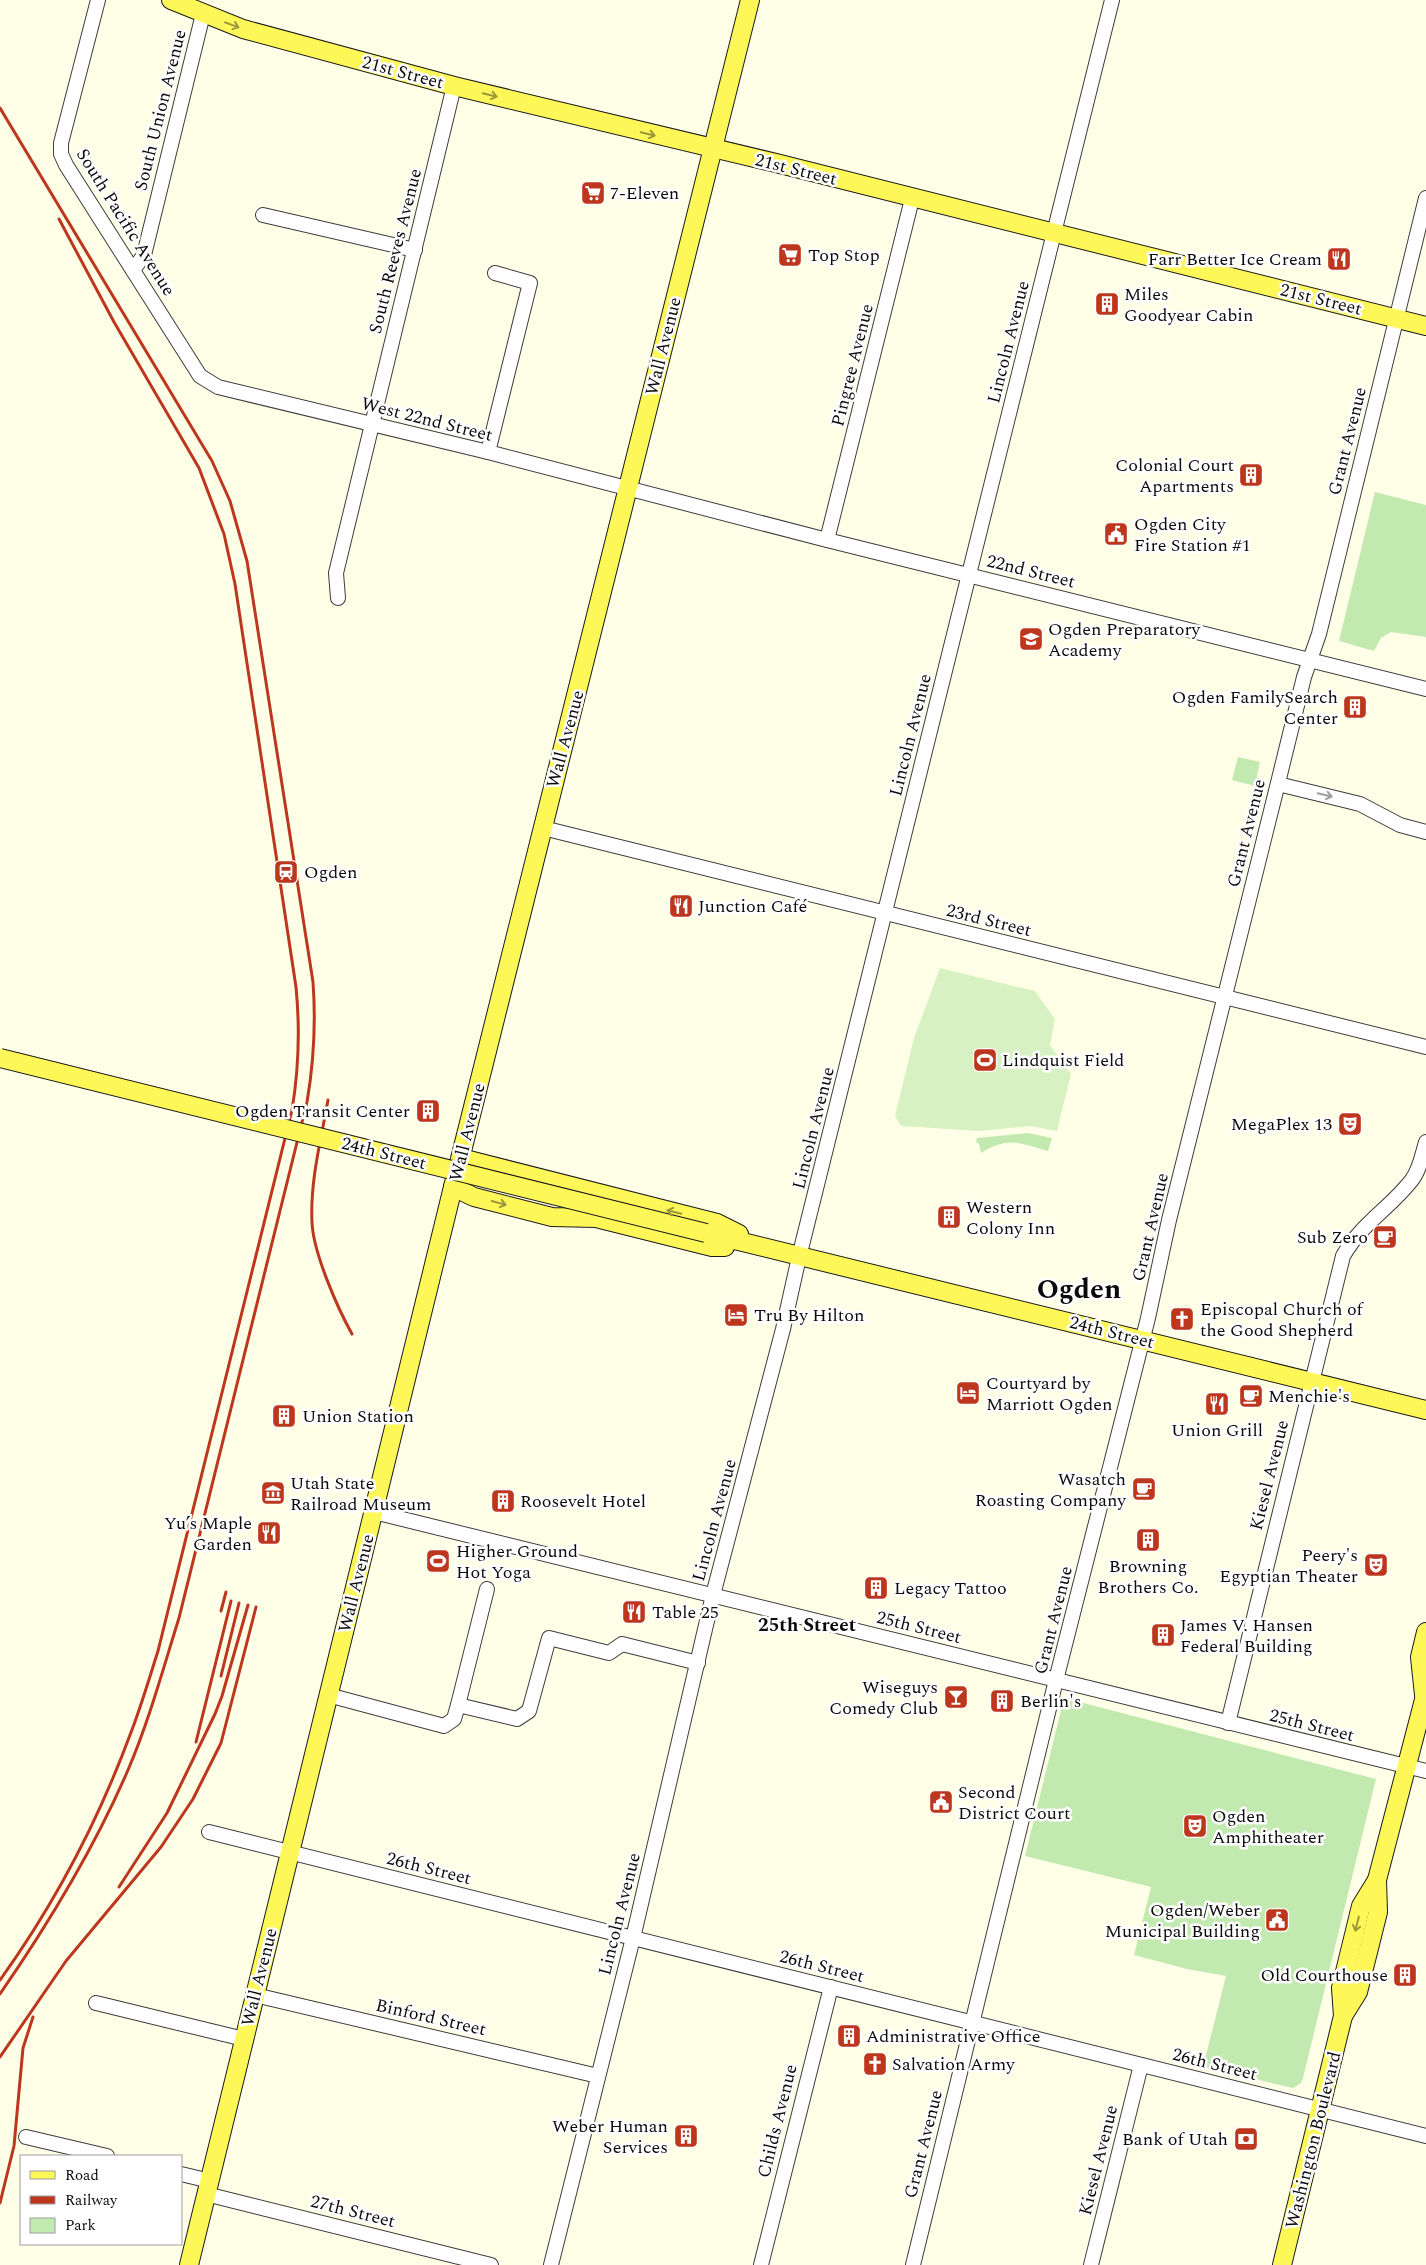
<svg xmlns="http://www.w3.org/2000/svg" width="1426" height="2265" font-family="Spectral,serif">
	<rect width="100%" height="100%" fill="#ffffe7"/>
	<g fill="#c2eab0">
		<polygon points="1375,492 1426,505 1426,637 1391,632 1381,638 1374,651 1339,641"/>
		<polygon points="1238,757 1260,762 1255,786 1232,780"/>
		<path d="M1028 1133 1052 1138 1048 1151C1018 1143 1010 1136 981 1153L979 1144 976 1142 977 1138Z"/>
		<polygon points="1064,1698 1376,1779 1303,2078 1301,2083 1293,2088 1203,2067 1226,1976 1187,1969 1134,1955 1151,1887 1025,1856"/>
	</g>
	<polygon fill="#d7f1c2" points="940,968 1035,991 1055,1019 1050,1045 1071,1074 1057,1131 1030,1126 980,1131 901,1126 895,1116 914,1038"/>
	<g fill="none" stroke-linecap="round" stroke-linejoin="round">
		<defs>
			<g id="minor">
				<polyline points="98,0 61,143 61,154 66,165 200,376 218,387 488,452 827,540 1426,689"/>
				<polyline points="263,215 415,250"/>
				<polyline points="133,270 144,255 203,14"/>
				<polyline points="488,452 530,283 495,273"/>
				<polyline points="827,540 912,199"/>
				<polyline points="338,598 336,573 454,86"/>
				<polyline points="1278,784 1360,804 1400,825 1426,832"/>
				<polyline points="543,828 1426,1047"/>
				<polyline points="374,1512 1426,1771"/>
				<polyline points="328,1695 444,1726 454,1719 458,1705 517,1719 529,1711 549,1638 609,1653 622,1644 698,1663"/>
				<polyline points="458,1705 487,1589"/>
				<path d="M1228 1723 1343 1256C1361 1224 1389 1209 1411 1181 1420 1170 1422 1155 1426 1142"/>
				<polyline points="209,1832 1426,2136"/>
				<polyline points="255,1995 598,2076"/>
				<polyline points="96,2003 244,2039"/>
				<polyline points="26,2137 107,2156"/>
				<polyline points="181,2174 210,2181"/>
				<polyline points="206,2194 491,2265"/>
				<polyline points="551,2265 633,1938 713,1595 783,1329 799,1257 1112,0"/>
				<polyline points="761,2265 831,1987"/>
				<polyline points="913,2265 1056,1680 1148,1318 1169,1220 1274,799 1304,677 1319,634 1426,198"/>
				<polyline points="1091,2265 1141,2065"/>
			</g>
			<g id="major">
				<polyline points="171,0 243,29 454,86 776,163 1426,326"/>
				<polyline points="461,1158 717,1223 739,1234"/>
				<polyline points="453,1187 474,1197 552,1217 596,1218 712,1247 725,1247"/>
				<polyline points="706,1233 1426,1410"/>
				<polyline points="1424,1695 1420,1657 1426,1632"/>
				<polyline points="1343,2016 1358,1992 1378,1912 1377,1880 1426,1692"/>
				<polyline points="189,2265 453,1187 750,0"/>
				<polyline points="1282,2265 1343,2016 1341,1988 1361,1906 1377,1880"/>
			</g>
		</defs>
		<use href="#minor" stroke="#3d3d3d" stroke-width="16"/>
		<use href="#major" stroke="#1b1b1b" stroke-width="20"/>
		<use href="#minor" stroke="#fff" stroke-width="14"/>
		<use href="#major" stroke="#fef758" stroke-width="18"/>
		<g stroke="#bd361e" stroke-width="3">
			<path d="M0 108 212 461 230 501 247 561 313 982C316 1023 314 1061 307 1102L179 1618C163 1669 149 1721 128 1770 94 1849 49 1923 0 1994"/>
			<path d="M328 1100C321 1140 310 1181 312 1222 313 1252 337 1307 352 1334"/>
			<polyline points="221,1611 226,1592"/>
			<polyline points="221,1676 239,1603"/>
			<polyline points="196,1742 231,1601"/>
			<polyline points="119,1887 167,1813 215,1714 222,1696 248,1605"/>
			<path d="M0 1980C54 1905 98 1821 130 1735 141 1707 149 1679 158 1651L292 1110C299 1068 300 1028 296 987L235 584 224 534 199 468 114 322 59 219"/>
			<polyline points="0,2057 66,1961 161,1847 193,1799 221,1743 256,1607"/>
			<polyline points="0,2203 14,2146 23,2048 33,2017"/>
		</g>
		<defs>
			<polyline id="major-bridge" points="0,1058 706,1233"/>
		</defs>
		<use href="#major-bridge" stroke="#1b1b1b" stroke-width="20" stroke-linecap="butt"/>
		<use href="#major-bridge" stroke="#fef758" stroke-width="18"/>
	</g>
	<defs><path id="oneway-shaft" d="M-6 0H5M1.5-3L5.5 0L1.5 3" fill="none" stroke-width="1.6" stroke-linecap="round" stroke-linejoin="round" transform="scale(1.25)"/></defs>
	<g stroke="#9c9839">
		<use href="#oneway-shaft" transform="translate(232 25) rotate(20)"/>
		<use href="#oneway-shaft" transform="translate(490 95) rotate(14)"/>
		<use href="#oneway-shaft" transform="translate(648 134) rotate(13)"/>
		<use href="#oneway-shaft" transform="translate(499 1203) rotate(15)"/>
		<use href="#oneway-shaft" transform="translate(674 1212) rotate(-166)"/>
		<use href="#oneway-shaft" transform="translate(1357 1924) rotate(104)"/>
	</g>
	<use stroke="#9d9d9d" href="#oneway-shaft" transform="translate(1325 795) rotate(14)"/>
	<defs>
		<symbol id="supermarket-square" viewBox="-11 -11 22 22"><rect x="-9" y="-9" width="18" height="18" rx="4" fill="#bd361e" stroke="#fff"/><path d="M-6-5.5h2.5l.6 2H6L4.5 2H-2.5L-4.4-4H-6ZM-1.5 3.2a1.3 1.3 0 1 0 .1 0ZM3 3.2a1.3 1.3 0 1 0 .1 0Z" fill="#fff"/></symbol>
		<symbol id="restaurant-square" viewBox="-11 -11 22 22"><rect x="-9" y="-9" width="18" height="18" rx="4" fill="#bd361e" stroke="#fff"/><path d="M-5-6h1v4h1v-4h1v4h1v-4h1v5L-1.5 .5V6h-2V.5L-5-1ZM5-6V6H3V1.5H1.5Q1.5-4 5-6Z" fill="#fff"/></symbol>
		<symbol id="building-square" viewBox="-11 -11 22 22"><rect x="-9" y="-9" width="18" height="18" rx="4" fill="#bd361e" stroke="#fff"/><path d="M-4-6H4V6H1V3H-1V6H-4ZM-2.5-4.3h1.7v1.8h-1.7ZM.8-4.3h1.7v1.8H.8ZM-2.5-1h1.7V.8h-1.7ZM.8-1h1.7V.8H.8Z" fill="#fff"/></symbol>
		<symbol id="civic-square" viewBox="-11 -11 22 22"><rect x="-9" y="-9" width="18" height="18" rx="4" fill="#bd361e" stroke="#fff"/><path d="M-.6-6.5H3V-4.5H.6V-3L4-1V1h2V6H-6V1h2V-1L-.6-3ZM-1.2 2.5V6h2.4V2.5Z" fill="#fff"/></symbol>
		<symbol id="school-square" viewBox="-11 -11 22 22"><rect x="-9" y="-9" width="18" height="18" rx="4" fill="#bd361e" stroke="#fff"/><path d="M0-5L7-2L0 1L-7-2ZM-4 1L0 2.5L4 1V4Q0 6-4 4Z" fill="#fff"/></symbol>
		<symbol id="station-square" viewBox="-11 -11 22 22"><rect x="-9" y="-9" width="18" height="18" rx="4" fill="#bd361e" stroke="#fff"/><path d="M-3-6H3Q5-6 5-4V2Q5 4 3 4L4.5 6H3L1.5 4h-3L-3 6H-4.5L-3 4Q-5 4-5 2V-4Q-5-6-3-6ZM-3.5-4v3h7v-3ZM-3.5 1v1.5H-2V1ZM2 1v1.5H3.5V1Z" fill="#fff"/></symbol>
		<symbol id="stadium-square" viewBox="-11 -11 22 22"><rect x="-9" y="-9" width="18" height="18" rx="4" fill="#bd361e" stroke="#fff"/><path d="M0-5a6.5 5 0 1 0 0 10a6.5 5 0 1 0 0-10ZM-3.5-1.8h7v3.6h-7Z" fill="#fff"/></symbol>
		<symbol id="theatre-square" viewBox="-11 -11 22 22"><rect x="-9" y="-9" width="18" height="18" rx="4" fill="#bd361e" stroke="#fff"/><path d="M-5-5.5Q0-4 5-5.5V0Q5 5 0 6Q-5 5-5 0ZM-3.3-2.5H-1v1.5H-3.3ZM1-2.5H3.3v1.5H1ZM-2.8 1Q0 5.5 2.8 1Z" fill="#fff"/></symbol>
		<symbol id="cafe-square" viewBox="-11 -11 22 22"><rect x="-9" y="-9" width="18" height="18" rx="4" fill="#bd361e" stroke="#fff"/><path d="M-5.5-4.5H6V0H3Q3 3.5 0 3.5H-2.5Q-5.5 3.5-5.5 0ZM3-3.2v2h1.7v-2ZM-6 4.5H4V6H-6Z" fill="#fff"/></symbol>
		<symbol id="hotel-square" viewBox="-11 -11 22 22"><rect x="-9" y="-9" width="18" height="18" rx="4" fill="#bd361e" stroke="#fff"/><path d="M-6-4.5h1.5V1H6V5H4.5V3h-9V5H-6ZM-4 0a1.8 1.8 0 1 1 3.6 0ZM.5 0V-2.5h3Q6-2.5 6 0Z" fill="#fff"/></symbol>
		<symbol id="church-square" viewBox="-11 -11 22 22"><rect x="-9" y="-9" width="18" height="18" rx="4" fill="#bd361e" stroke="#fff"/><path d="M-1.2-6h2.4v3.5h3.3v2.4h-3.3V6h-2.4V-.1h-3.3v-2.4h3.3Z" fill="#fff"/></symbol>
		<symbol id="museum-square" viewBox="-11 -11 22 22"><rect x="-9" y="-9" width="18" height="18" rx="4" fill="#bd361e" stroke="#fff"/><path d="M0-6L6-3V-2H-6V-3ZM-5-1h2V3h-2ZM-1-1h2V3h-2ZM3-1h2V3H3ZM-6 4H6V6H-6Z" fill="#fff"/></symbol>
		<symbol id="bar-square" viewBox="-11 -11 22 22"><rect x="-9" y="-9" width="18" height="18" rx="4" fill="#bd361e" stroke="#fff"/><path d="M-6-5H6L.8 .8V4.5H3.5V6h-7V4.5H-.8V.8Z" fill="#fff"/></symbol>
		<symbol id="bank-square" viewBox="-11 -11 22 22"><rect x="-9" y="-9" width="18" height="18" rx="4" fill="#bd361e" stroke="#fff"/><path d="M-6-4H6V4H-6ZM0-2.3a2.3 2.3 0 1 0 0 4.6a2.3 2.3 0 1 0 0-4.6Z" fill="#fff"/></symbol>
	</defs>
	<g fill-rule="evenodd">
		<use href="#supermarket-square" x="579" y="179" width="28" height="28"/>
		<use href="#supermarket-square" x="776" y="241" width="28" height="28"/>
		<use href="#restaurant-square" x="1325" y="245" width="28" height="28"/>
		<use href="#building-square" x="1093" y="290" width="28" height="28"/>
		<use href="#building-square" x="1237" y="461" width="28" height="28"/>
		<use href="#civic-square" x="1102" y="520" width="28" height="28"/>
		<use href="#school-square" x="1017" y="625" width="28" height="28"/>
		<use href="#building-square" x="1341" y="693" width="28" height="28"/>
		<use href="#station-square" x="272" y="858" width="28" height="28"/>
		<use href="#restaurant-square" x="667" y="892" width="28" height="28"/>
		<use href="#stadium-square" x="971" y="1046" width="28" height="28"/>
		<use href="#building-square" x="414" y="1097" width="28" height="28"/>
		<use href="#theatre-square" x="1336" y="1110" width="28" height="28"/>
		<use href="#building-square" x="935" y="1203" width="28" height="28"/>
		<use href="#cafe-square" x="1371" y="1223" width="28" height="28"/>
		<use href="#hotel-square" x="722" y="1301" width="28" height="28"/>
		<use href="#church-square" x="1168" y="1305" width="28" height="28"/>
		<use href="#hotel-square" x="954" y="1379" width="28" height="28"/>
		<use href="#cafe-square" x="1237" y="1382" width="28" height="28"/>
		<use href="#restaurant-square" x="1203" y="1390" width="28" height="28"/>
		<use href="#building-square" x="270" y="1402" width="28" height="28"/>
		<use href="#cafe-square" x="1130" y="1475" width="28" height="28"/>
		<use href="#museum-square" x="259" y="1479" width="28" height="28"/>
		<use href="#building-square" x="489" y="1487" width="28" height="28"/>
		<use href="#restaurant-square" x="255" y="1519" width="28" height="28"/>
		<use href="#building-square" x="1134" y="1526" width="28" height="28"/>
		<use href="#stadium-square" x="424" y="1547" width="28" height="28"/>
		<use href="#theatre-square" x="1362" y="1551" width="28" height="28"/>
		<use href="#building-square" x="862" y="1574" width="28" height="28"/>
		<use href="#restaurant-square" x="620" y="1598" width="28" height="28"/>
		<use href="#building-square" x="1149" y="1621" width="28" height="28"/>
		<use href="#bar-square" x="942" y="1683" width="28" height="28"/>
		<use href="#building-square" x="988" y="1687" width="28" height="28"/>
		<use href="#civic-square" x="927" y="1788" width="28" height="28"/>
		<use href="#theatre-square" x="1181" y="1812" width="28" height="28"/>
		<use href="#civic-square" x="1263" y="1906" width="28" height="28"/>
		<use href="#building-square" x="1391" y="1961" width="28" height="28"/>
		<use href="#building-square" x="835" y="2022" width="28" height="28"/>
		<use href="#church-square" x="861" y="2050" width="28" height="28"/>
		<use href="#building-square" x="672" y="2122" width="28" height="28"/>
		<use href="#bank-square" x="1232" y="2125" width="28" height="28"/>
	</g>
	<g text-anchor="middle" stroke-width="5" stroke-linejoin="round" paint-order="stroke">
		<g font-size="18" fill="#0a0a0a" stroke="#fff">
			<text transform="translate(403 72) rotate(15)" y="6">21st Street</text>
			<text transform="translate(160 110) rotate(-76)" y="6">South Union Avenue</text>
			<text transform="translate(796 169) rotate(14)" y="6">21st Street</text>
			<text transform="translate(126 222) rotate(58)" y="6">South Pacific Avenue</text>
			<text transform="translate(395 251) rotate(-76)" y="6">South Reeves Avenue</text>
			<text transform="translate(1321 299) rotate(14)" y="6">21st Street</text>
			<text transform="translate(1008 342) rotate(-76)" y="6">Lincoln Avenue</text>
			<text transform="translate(663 346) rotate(-76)" y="6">Wall Avenue</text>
			<text transform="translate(852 365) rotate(-76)" y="6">Pingree Avenue</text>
			<text transform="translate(427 419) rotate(14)" y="6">West 22nd Street</text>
			<text transform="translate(1347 441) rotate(-76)" y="6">Grant Avenue</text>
			<text transform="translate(1031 571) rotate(14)" y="6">22nd Street</text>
			<text transform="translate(910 735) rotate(-76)" y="6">Lincoln Avenue</text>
			<text transform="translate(565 739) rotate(-75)" y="6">Wall Avenue</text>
			<text transform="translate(1246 833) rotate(-76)" y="6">Grant Avenue</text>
			<text transform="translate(989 920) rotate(14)" y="6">23rd Street</text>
			<text transform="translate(813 1128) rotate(-76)" y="6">Lincoln Avenue</text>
			<text transform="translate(467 1132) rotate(-76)" y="6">Wall Avenue</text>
			<text transform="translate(384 1153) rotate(14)" y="6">24th Street</text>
			<text transform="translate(1150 1227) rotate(-77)" y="6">Grant Avenue</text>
			<text transform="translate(1112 1332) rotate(14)" y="6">24th Street</text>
			<text transform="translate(1269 1475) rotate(-76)" y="6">Kiesel Avenue</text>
			<text transform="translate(714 1520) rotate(-75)" y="6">Lincoln Avenue</text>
			<text transform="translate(356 1583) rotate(-76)" y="6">Wall Avenue</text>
			<text transform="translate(1053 1620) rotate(-76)" y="6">Grant Avenue</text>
			<text transform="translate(919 1627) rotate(14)" y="6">25th Street</text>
			<text transform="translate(1312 1725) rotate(14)" y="6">25th Street</text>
			<text transform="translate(429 1868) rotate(14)" y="6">26th Street</text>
			<text transform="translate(619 1914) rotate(-76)" y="6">Lincoln Avenue</text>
			<text transform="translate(822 1966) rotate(14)" y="6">26th Street</text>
			<text transform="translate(259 1977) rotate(-76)" y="6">Wall Avenue</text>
			<text transform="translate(431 2017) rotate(13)" y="6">Binford Street</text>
			<text transform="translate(1215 2064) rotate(14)" y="6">26th Street</text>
			<text transform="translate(777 2121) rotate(-76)" y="6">Childs Avenue</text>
			<text transform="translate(1313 2140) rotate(-76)" y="6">Washington Boulevard</text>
			<text transform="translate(923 2144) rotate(-76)" y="6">Grant Avenue</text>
			<text transform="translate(1098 2160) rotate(-76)" y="6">Kiesel Avenue</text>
			<text transform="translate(353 2211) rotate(14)" y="6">27th Street</text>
		</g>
		<g font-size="18" fill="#0a0a0a" stroke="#fff" text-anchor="start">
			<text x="610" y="199">7-Eleven</text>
			<text x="808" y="261">Top Stop</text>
			<text x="1322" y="265" text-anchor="end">Farr Better Ice Cream</text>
			<text x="1124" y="300">Miles<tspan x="1124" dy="21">Goodyear Cabin</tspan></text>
			<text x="1234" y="471" text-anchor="end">Colonial Court<tspan x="1234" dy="21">Apartments</tspan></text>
			<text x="1134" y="530">Ogden City<tspan x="1134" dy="21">Fire Station #1</tspan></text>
			<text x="1048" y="635">Ogden Preparatory<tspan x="1048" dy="21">Academy</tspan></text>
			<text x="1338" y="703" text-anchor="end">Ogden FamilySearch<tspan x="1338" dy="21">Center</tspan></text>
			<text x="304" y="878">Ogden</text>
			<text x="698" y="912">Junction Café</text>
			<text x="1002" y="1066">Lindquist Field</text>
			<text x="410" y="1117" text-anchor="end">Ogden Transit Center</text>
			<text x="1332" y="1130" text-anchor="end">MegaPlex 13</text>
			<text x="966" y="1213">Western<tspan x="966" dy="21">Colony Inn</tspan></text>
			<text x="1368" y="1243" text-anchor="end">Sub Zero</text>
			<text x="1200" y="1315">Episcopal Church of<tspan x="1200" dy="21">the Good Shepherd</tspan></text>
			<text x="754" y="1321">Tru By Hilton</text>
			<text x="986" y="1389">Courtyard by<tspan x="986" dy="21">Marriott Ogden</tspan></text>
			<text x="1268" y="1402">Menchie's</text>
			<text x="302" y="1422">Union Station</text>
			<text x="1217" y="1436" text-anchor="middle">Union Grill</text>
			<text x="1126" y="1485" text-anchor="end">Wasatch<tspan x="1126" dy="21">Roasting Company</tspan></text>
			<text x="290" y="1489">Utah State<tspan x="290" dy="21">Railroad Museum</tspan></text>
			<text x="520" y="1507">Roosevelt Hotel</text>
			<text x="252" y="1529" text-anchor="end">Yu’s Maple<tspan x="252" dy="21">Garden</tspan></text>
			<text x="456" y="1557">Higher Ground<tspan x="456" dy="21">Hot Yoga</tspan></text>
			<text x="1358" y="1561" text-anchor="end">Peery's<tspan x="1358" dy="21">Egyptian Theater</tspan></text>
			<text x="1148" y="1572" text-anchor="middle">Browning<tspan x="1148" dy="21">Brothers Co.</tspan></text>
			<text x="894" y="1594">Legacy Tattoo</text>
			<text x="652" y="1618">Table 25</text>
			<text x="1180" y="1631">James V. Hansen<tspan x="1180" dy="21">Federal Building</tspan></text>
			<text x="938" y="1693" text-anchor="end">Wiseguys<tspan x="938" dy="21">Comedy Club</tspan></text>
			<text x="1020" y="1707">Berlin's</text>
			<text x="958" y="1798">Second<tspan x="958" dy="21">District Court</tspan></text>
			<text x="1212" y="1822">Ogden<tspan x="1212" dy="21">Amphitheater</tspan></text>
			<text x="1260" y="1916" text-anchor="end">Ogden/Weber<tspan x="1260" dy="21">Municipal Building</tspan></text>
			<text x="1388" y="1981" text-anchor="end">Old Courthouse</text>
			<text x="866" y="2042">Administrative Office</text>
			<text x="892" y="2070">Salvation Army</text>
			<text x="668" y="2132" text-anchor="end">Weber Human<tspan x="668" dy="21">Services</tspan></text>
			<text x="1228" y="2145" text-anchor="end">Bank of Utah</text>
		</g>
		<g font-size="19" font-weight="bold" fill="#0a0a0a" stroke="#fff">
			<text x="807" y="1631">25th Street</text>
		</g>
		<g font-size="28" font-weight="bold" fill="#0a0a0a" stroke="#fff">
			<text x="1079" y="1298">Ogden</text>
		</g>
	</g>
	<rect x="20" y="2155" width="162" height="90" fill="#ffffff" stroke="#9d9d9d"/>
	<rect x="30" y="2171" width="25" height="8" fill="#fef758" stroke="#9d9d9d"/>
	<text x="65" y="2180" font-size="15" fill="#0a0a0a">Road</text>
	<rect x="30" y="2196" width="25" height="8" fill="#bd361e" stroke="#9d9d9d"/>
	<text x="65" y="2205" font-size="15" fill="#0a0a0a">Railway</text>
	<rect x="30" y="2218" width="25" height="15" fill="#c2eab0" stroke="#9d9d9d"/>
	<text x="65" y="2230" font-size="15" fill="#0a0a0a">Park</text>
</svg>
